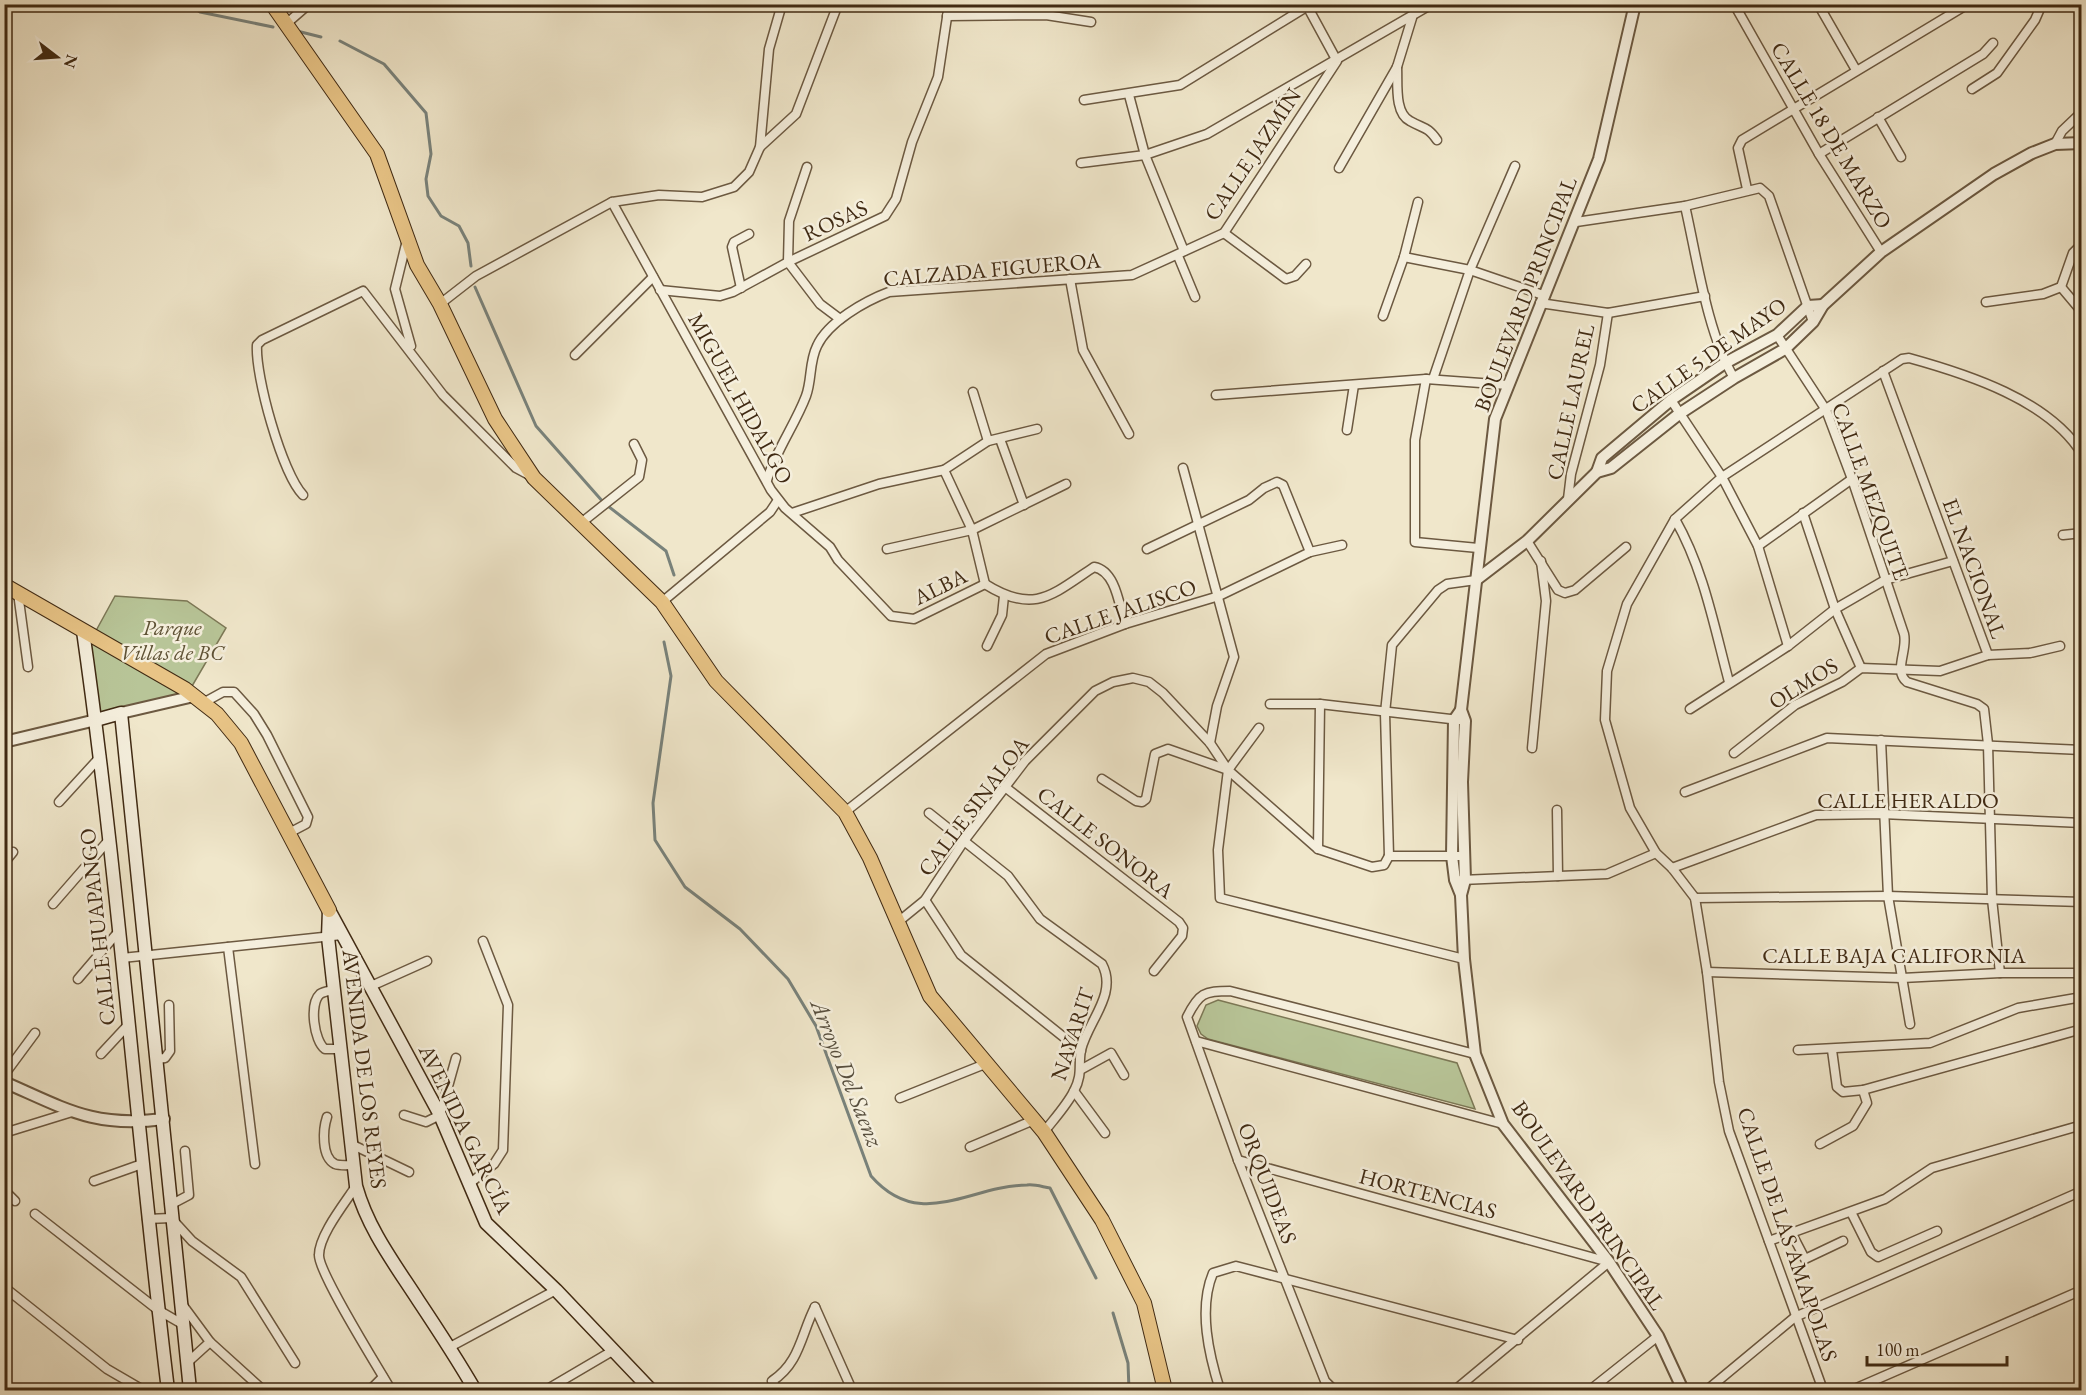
<svg xmlns="http://www.w3.org/2000/svg" width="2086" height="1395" font-family="'EB Garamond',serif">
	<rect width="100%" height="100%" fill="#f0e7cb"/>
	<filter id="stains"><feTurbulence type="fractalNoise" baseFrequency=".00333" numOctaves="4"/><feColorMatrix values="0 0 0 0 .2 0 0 0 0 .09 0 0 0 0 .02 0 0 0 .5 -.17"/></filter>
	<radialGradient id="worn" r=".72"><stop offset=".6" stop-color="#630" stop-opacity="0"/><stop offset="1" stop-color="#630" stop-opacity=".3"/></radialGradient>
	<g fill="#b8c598" stroke="#7c7856" stroke-width="1.5">
		<polygon points="115,596 187,601 226,628 188,693 92,720 82,632 92,638"/>
		<polygon points="1218,1000 1457,1063 1475,1109 1208,1039 1201,1034 1197,1026 1206,1005"/>
	</g>
	<g fill="none" stroke-linecap="round" stroke-linejoin="round">
		<g stroke="#79827b" stroke-width="3">
			<polyline points="188,4 200,12 273,27"/>
			<polyline points="297,31 321,37"/>
			<polyline points="340,41 384,64 426,113 431,154 426,179 428,196 441,216 459,226 468,243 471,266"/>
			<polyline points="475,287 536,426 604,503 666,551 674,575"/>
			<path d="M664 642 671 676 653 803 655 840 685 887 740 929 788 979 816 1026 871 1176C920 1232 968 1186 1027 1185 1035 1184 1043 1187 1050 1188L1096 1278"/>
			<polyline points="1113,1313 1128,1363 1129,1390"/>
		</g>
		<defs>
			<g id="minor">
				<polyline points="1734,4 1819,154 1881,252"/>
				<polyline points="1818,4 1856,70"/>
				<polyline points="947,16 1046,15 1091,22"/>
				<polyline points="286,24 309,4"/>
				<path d="M1397 67C1398 83 1394 113 1410 121 1424 129 1427 126 1437 140"/>
				<polyline points="1972,89 1997,73 2035,20 2042,4"/>
				<polyline points="1129,95 1145,155 1184,251"/>
				<polyline points="1084,100 1180,85 1311,4"/>
				<polyline points="1878,117 1901,157"/>
				<polyline points="2055,144 2062,131 2082,112"/>
				<polyline points="760,147 796,114 838,4"/>
				<polyline points="1819,154 1983,54 1993,43"/>
				<polyline points="1081,163 1145,155 1207,134 1432,4"/>
				<polyline points="807,167 789,221 788,262 820,304 840,319"/>
				<polyline points="1339,168 1397,67 1412,18"/>
				<polyline points="1747,189 1738,148 1742,140 1968,4"/>
				<polyline points="612,202 771,490 785,508 830,547 838,560 891,616 914,619 985,584"/>
				<path d="M1685 206C1697 258 1707 333 1734 378"/>
				<polyline points="1576,222 1685,206 1760,188 1769,196 1813,322"/>
				<polyline points="1224,233 1286,279 1295,276 1306,264"/>
				<polyline points="407,240 395,289 411,346"/>
				<polyline points="1178,256 1195,297"/>
				<polyline points="1404,257 1470,270 1543,295"/>
				<polyline points="1070,279 1083,350 1129,434"/>
				<polyline points="2061,287 2073,253 2082,244"/>
				<polyline points="2061,287 2082,312"/>
				<polyline points="741,288 732,247 734,242 749,234"/>
				<polyline points="660,290 720,296 733,292 788,262 885,216 896,199 912,142 938,77 949,4"/>
				<polyline points="1986,302 2043,294 2061,287"/>
				<polyline points="1540,303 1608,313 1705,296"/>
				<polyline points="440,304 476,276 612,202 659,195 702,197 734,187 749,172 760,147 769,49 782,4"/>
				<polyline points="1383,316 1404,257 1418,202"/>
				<path d="M1777 335 1826 410 1852 479 1904 634C1908 650 1893 671 1907 682L1977 704 1984 709 1988 744 1992 899 2000 973"/>
				<polyline points="575,355 653,277"/>
				<polyline points="1883,371 1988,655"/>
				<polyline points="1426,379 1415,440 1415,542 1478,548"/>
				<polyline points="1433,379 1470,270 1515,166"/>
				<polyline points="973,392 988,441"/>
				<polyline points="1216,395 1426,379 1508,385"/>
				<polyline points="1671,400 1722,477 1758,546 1788,646"/>
				<polyline points="1347,430 1354,385"/>
				<polyline points="1000,439 1024,505"/>
				<polyline points="1183,468 1234,657 1217,706 1210,743"/>
				<path d="M767 480C776 450 795 425 806 396 812 380 809 362 817 346 828 322 865 301 889 292L1132 275 1224 233 1337 61 1306 4"/>
				<path d="M303 495C282 473 255 376 257 345L262 340 363 291 443 395 516 468 529 475"/>
				<polyline points="1568,499 1571,474 1600,365 1608,313"/>
				<polyline points="792,513 879,484 944,470"/>
				<polyline points="1803,513 1835,609 1861,668"/>
				<path d="M1675 519C1704 570 1714 626 1729 682"/>
				<polyline points="581,523 639,477 642,460 634,444"/>
				<polyline points="2063,535 2082,533"/>
				<polyline points="1527,541 1558,590 1565,593 1575,590 1626,547"/>
				<polyline points="1758,546 1852,479"/>
				<polyline points="887,549 972,530 1066,484"/>
				<polyline points="1147,549 1249,500 1264,488 1277,482 1283,485 1310,552"/>
				<polyline points="985,584 972,530 944,470 988,441 1037,429"/>
				<path d="M985 584C1034 615 1052 595 1094 567 1116 571 1119 605 1125 624"/>
				<polyline points="18,593 28,667"/>
				<polyline points="662,602 770,512 778,500"/>
				<polyline points="987,646 1002,615 1004,596"/>
				<polyline points="203,703 223,692 234,692 254,714 267,735 308,817 306,824 289,833"/>
				<polyline points="1270,704 1320,704 1459,720"/>
				<polyline points="1690,709 1788,646 1835,609 1885,580 1953,561"/>
				<polyline points="1259,728 1228,770 1218,850 1220,898 1464,959"/>
				<polyline points="1881,740 1888,896 1910,1024"/>
				<polyline points="1532,748 1546,601 1541,561"/>
				<polyline points="1734,753 1795,705 1842,682 1861,668 1940,671 1988,655 2030,653 2060,646"/>
				<polyline points="1102,779 1136,801 1142,802 1146,799 1155,754 1168,749 1228,770"/>
				<polyline points="1005,787 1179,922 1183,928 1182,936 1154,971"/>
				<polyline points="1685,792 1827,738 2082,750"/>
				<polyline points="59,802 101,756"/>
				<polyline points="1557,810 1558,876"/>
				<polyline points="845,812 1046,654 1125,624 1219,596 1310,552 1342,545"/>
				<path d="M929 813 1008 876 1040 919 1102 964C1118 994 1088 1021 1081 1050 1078 1065 1083 1074 1074 1091 1067 1105 1054 1119 1044 1132"/>
				<polyline points="1318,849 1320,704"/>
				<polyline points="1389,856 1385,713 1392,645 1438,590 1447,584 1476,580"/>
				<polyline points="1389,856 1464,856"/>
				<polyline points="4,863 13,852"/>
				<polyline points="1672,868 1816,815 1882,814 2082,823"/>
				<polyline points="1461,880 1607,874 1656,853"/>
				<polyline points="1695,898 1888,896 2082,902"/>
				<polyline points="925,900 961,955 1081,1051"/>
				<polyline points="53,904 108,841"/>
				<polyline points="898,922 925,900 964,841 1025,761 1095,691 1113,682 1133,678 1149,682 1163,693 1210,743 1228,770 1318,849 1372,867 1384,865 1389,856"/>
				<polyline points="228,947 255,1164"/>
				<polyline points="122,958 342,935"/>
				<polyline points="1707,972 1902,978 2000,973 2082,973"/>
				<polyline points="78,979 119,931"/>
				<polyline points="369,987 427,961"/>
				<path d="M334 990C330 991 324 991 320 994 309 1004 314 1041 325 1049H341"/>
				<polyline points="1196,1041 1503,1124"/>
				<polyline points="1798,1050 1930,1043 2018,1008 2082,997"/>
				<polyline points="1832,1050 1837,1087 1843,1092 1863,1090 2082,1029"/>
				<polyline points="101,1054 128,1025"/>
				<polyline points="157,1059 165,1058 170,1051 169,1005"/>
				<polyline points="1082,1069 1111,1053 1124,1075"/>
				<polyline points="4,1075 35,1033"/>
				<polyline points="1074,1091 1105,1133"/>
				<polyline points="900,1098 985,1064"/>
				<polyline points="404,1115 426,1122 440,1115 456,1058"/>
				<path d="M327 1117C323 1129 321 1157 335 1164 340 1166 348 1165 355 1165"/>
				<polyline points="4,1133 72,1112"/>
				<polyline points="1820,1144 1853,1126 1867,1103 1863,1090"/>
				<polyline points="353,1145 409,1172"/>
				<polyline points="970,1147 1034,1120"/>
				<polyline points="1238,1160 1609,1262"/>
				<polyline points="94,1181 142,1164"/>
				<polyline points="469,1184 494,1164 503,1150 508,1005 483,941"/>
				<path d="M356 1186C345 1203 319 1235 319 1255 318 1272 379 1369 391 1390"/>
				<polyline points="4,1190 15,1201"/>
				<polyline points="172,1204 189,1195 185,1151"/>
				<polyline points="1851,1212 1871,1252 1878,1257 1937,1231"/>
				<polyline points="35,1214 158,1310 184,1325"/>
				<polyline points="147,1219 171,1218 192,1241 241,1277 295,1363"/>
				<polyline points="1792,1234 1805,1259 1843,1241"/>
				<polyline points="1769,1241 1885,1199 1932,1168 2082,1125"/>
				<polyline points="4,1287 107,1369 143,1390"/>
				<polyline points="182,1304 210,1342 263,1390"/>
				<polyline points="815,1307 852,1390"/>
				<polyline points="450,1347 556,1290"/>
				<polyline points="188,1362 210,1342"/>
				<polyline points="370,1390 383,1377"/>
				<polyline points="546,1390 614,1350"/>
				<path d="M778 1390 772 1381C800 1363 801 1334 815 1307"/>
				<path d="M1220 1390C1209 1355 1198 1309 1213 1273L1236 1266 1518 1340"/>
				<path d="M1334 1390 1325 1381 1238 1160 1187 1017C1199 993 1204 991 1230 991L1475 1054"/>
				<polyline points="1455,1390 1609,1262"/>
				<polyline points="1590,1390 1658,1336"/>
				<polyline points="1707,1390 1795,1317 2082,1191"/>
				<path d="M1823 1390 1729 1131 1719 1082 1707 972 1695 898 1672 868 1656 853 1630 808 1605 720 1607 671 1627 604 1675 519 1722 477 1902 359 1909 358C1967 374 2049 400 2082 454"/>
				<polyline points="1852,1390 2082,1290"/>
			</g>
			<g id="tertiary">
				<polyline points="1597,472 1602,458 1671,400 1725,363 1777,335 1808,306 1823,305"/>
				<polyline points="1476,580 1527,541 1597,472 1611,468 1679,414 1734,378 1785,349 1813,322 1823,305 1881,252 1994,174 2032,153 2055,144 2082,143"/>
				<polyline points="1461,710 1454,720 1452,856 1455,880 1461,895 1464,959 1475,1054 1503,1124 1609,1262 1658,1336 1683,1390"/>
				<polyline points="121,713 194,696"/>
				<polyline points="4,742 96,720"/>
				<polyline points="1461,895 1465,880 1462,782 1465,721 1461,710 1495,419 1599,159 1635,4"/>
				<path d="M4 1082C66 1109 94 1128 164 1119"/>
			</g>
			<g id="secondary">
				<path d="M83 631C119 883 137 1138 168 1390"/>
				<polyline points="96,720 121,713 190,1390"/>
				<polyline points="329,910 440,1115 486,1223 556,1290 651,1390"/>
				<path d="M329 910 328 937 356 1186C368 1229 394 1263 418 1300 438 1330 457 1359 475 1390"/>
			</g>
			<g id="primary">
				<polyline points="272,4 377,154 417,265 440,304 495,419 534,478 662,602 716,681 845,812 870,858 930,996 1044,1132 1102,1220 1144,1303 1165,1390"/>
				<polyline points="4,585 185,689 217,714 241,743 329,910"/>
			</g>
		</defs>
		<use href="#minor" stroke="#6c5941" stroke-width="11"/>
		<use href="#tertiary" stroke="#6c5941" stroke-width="14"/>
		<use href="#secondary" stroke="#402a13" stroke-width="15"/>
		<use href="#primary" stroke="#402a13" stroke-width="16"/>
		<use href="#minor" stroke="#f5efdd" stroke-width="8"/>
		<use href="#tertiary" stroke="#f5efdd" stroke-width="10"/>
		<use href="#secondary" stroke="#f5efdd" stroke-width="12"/>
		<use href="#primary" stroke="#e8c486" stroke-width="14"/>
	</g>
	<g text-anchor="middle" stroke-width="5" stroke-linejoin="round" paint-order="stroke">
		<g font-size="22" fill="#402a13" stroke="#f5efdd">
			<text transform="translate(1832 135) rotate(59)" y="8">CALLE 18 DE MARZO</text>
			<text transform="translate(1252 154) rotate(-56)" y="8">CALLE JAZMÍN</text>
			<text transform="translate(835 220) rotate(-25)" y="8">ROSAS</text>
			<text transform="translate(992 269) rotate(-5)" y="8">CALZADA FIGUEROA</text>
			<text transform="translate(1525 294) rotate(-69)" y="8">BOULEVARD PRINCIPAL</text>
			<text transform="translate(1708 355) rotate(-35)" y="8">CALLE 5 DE MAYO</text>
			<text transform="translate(741 398) rotate(61)" y="8">MIGUEL HIDALGO</text>
			<text transform="translate(1570 402) rotate(-78)" y="8">CALLE LAUREL</text>
			<text transform="translate(1871 491) rotate(70)" y="8">CALLE MEZQUITE</text>
			<text transform="translate(1975 568) rotate(70)" y="8">EL NACIONAL</text>
			<text transform="translate(940 586) rotate(-26)" y="8">ALBA</text>
			<text transform="translate(1120 611) rotate(-19)" y="8">CALLE JALISCO</text>
			<text transform="translate(1803 683) rotate(-32)" y="8">OLMOS</text>
			<text x="1908" y="808">CALLE HERALDO</text>
			<text transform="translate(973 806) rotate(-53)" y="8">CALLE SINALOA</text>
			<text transform="translate(1106 842) rotate(38)" y="8">CALLE SONORA</text>
			<text transform="translate(97 927) rotate(-96)" y="8">CALLE HUAPANGO</text>
			<text x="1894" y="963">CALLE BAJA CALIFORNIA</text>
			<text transform="translate(1072 1034) rotate(-72)" y="8">NAYARIT</text>
			<text transform="translate(365 1069) rotate(83)" y="8">AVENIDA DE LOS REYES</text>
			<text transform="translate(466 1129) rotate(64)" y="8">AVENIDA GARCÍA</text>
			<text transform="translate(1268 1183) rotate(69)" y="8">ORQUIDEAS</text>
			<text transform="translate(1428 1193) rotate(15)" y="8">HORTENCIAS</text>
			<text transform="translate(1589 1205) rotate(55)" y="8">BOULEVARD PRINCIPAL</text>
			<text transform="translate(1788 1234) rotate(71)" y="8">CALLE DE LAS AMAPOLAS</text>
		</g>
		<g font-size="22" font-style="italic" fill="#5e5134" stroke="#f5efdd">
			<text x="172" y="635">Parque<tspan x="172" dy="25">Villas de BC</tspan></text>
		</g>
		<g font-size="24" font-style="italic" fill="#584f3e" stroke="#f5efdd">
			<text transform="translate(847 1073) rotate(68)" y="8">Arroyo Del Saenz</text>
		</g>
	</g>
	<rect width="2086" height="1395" fill="none" stroke="#f0e7cb" stroke-width="24"/>
	<rect x="6" y="6" width="2074" height="1383" fill="none" stroke="#402a13" stroke-width="3"/>
	<rect x="12" y="12" width="2062" height="1371" fill="none" stroke="#402a13" stroke-width="1.5"/>
	<g transform="translate(57 57) rotate(107)" stroke="#f5efdd" stroke-width="4.5" paint-order="stroke">
	<path d="M0-4.5L10 22L0 15L-10 22Z" fill="#402a13"/>
	<text y="-9" font-size="16" font-weight="bold" text-anchor="middle" fill="#402a13">N</text>
	</g>
	<path d="M1867 1356v9h140v-9" fill="none" stroke="#402a13" stroke-width="3"/>
	<text x="1876" y="1356" font-size="18" fill="#402a13" stroke="#f5efdd" stroke-width="4.5" paint-order="stroke">100 m</text>
	<rect width="100%" height="100%" filter="url(#stains)"/>
	<rect width="100%" height="100%" fill="url(#worn)"/>
</svg>
